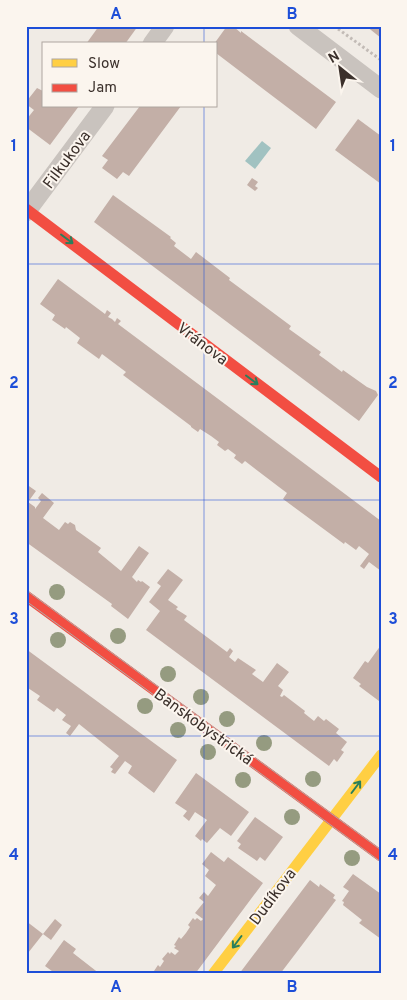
<svg xmlns="http://www.w3.org/2000/svg" width="407" height="1000" font-family="Overpass,sans-serif">
	<rect width="100%" height="100%" fill="#f0ebe5"/>
	<polygon fill="#a1c2c1" points="262,141 271,148 255,169 245,161"/>
	<g fill="#c3afa7">
		<polygon points="99,26 138,26 125,44 86,44"/>
		<polygon points="227,26 233,26 241,33 241,31 336,102 316,129 216,53 216,44 214,44"/>
		<polygon points="366,26 381,26 381,38"/>
		<polygon points="37,88 43,91 44,90 44,106 79,106 50,145 26,127 26,120 34,110 26,104 26,102"/>
		<polygon points="140,106 181,106 129,176 123,172 117,179 102,168 108,160 102,156"/>
		<polygon points="358,119 381,136 381,184 335,150"/>
		<polygon points="252,178 258,182 255,186 258,188 255,191 247,185"/>
		<polygon points="113,195 171,237 170,238 176,243 174,246 191,259 196,252 230,278 229,280 291,326 289,329 321,352 319,355 326,360 342,372 343,370 367,387 376,391 378,395 359,421 94,222"/>
		<polygon points="58,279 105,314 107,310 111,313 108,317 112,319 115,322 117,318 121,321 118,324 381,521 381,571 369,562 364,569 360,566 369,554 359,546 356,550 345,542 344,544 283,499 287,493 279,487 245,461 242,464 234,458 236,455 228,449 225,451 217,445 219,442 211,436 200,429 198,432 191,427 191,426 123,375 126,372 102,354 99,359 77,343 80,338 66,327 65,329 52,320 55,315 40,304"/>
		<polygon points="26,484 36,491 28,502 35,507 35,509 41,501 38,498 42,493 54,503 43,518 59,530 65,522 68,524 70,522 75,525 76,530 101,548 98,552 121,571 139,546 149,553 132,577 137,582 138,580 141,582 142,581 150,587 128,619 111,606 112,604 26,542"/>
		<polygon points="168,569 183,580 168,600 178,607 176,609 187,616 184,620 227,652 230,648 233,651 229,657 235,662 238,658 256,670 252,674 263,682 277,663 289,672 278,686 283,690 280,696 282,697 284,695 305,711 304,713 314,721 318,716 324,721 326,719 339,729 336,733 347,742 341,750 344,752 337,762 334,759 329,766 146,630 160,611 149,602 161,586 157,583"/>
		<polygon points="381,645 381,698 379,701 359,686 361,684 353,678 365,661 368,663"/>
		<polygon points="26,649 177,760 154,793 128,773 132,766 125,761 115,774 111,772 113,769 110,767 119,756 79,724 70,736 66,733 71,726 62,720 66,715 57,708 54,712 37,700 40,696 28,688 26,691"/>
		<polygon points="196,773 249,812 231,836 220,828 207,843 202,839 201,841 195,836 207,820 195,812 189,821 183,816 187,811 175,803"/>
		<polygon points="255,817 283,837 265,861 260,857 257,861 238,848 241,844 237,841"/>
		<polygon points="211,852 224,862 228,857 263,883 195,974 152,974 158,965 160,967 164,961 162,959 168,952 170,954 171,952 175,955 179,951 174,948 176,946 174,945 179,937 181,939 186,933 190,927 188,925 193,918 195,920 197,918 201,921 203,919 195,913 204,902 199,898 204,892 208,896 216,885 205,876 209,870 202,864"/>
		<polygon points="353,874 381,894 381,939 359,923 362,920 343,905 344,902 342,901 349,891 343,887"/>
		<polygon points="310,880 319,887 320,884 335,895 333,898 336,900 296,953 280,974 239,974"/>
		<polygon points="55,919 62,925 51,940 43,934"/>
		<polygon points="26,921 43,934 28,953 26,952"/>
		<polygon points="64,940 76,949 73,953 100,974 56,974 45,966"/>
	</g>
	<g fill="none" stroke-linecap="round" stroke-linejoin="round">
		<polyline stroke="#c2bbb6" stroke-width="3" stroke-dasharray="2.5 2.5" stroke-linecap="butt" points="334,26 381,60"/>
		<g stroke="#c9c3be" stroke-width="19">
			<polyline points="298,26 381,89"/>
			<polyline points="152,44 165,26"/>
			<polyline points="26,212 105,106"/>
		</g>
		<polyline stroke="#ffcf43" stroke-width="11" points="213,974 381,755"/>
		<g stroke="#f24e42" stroke-width="11">
			<polyline points="26,209 381,477"/>
			<polyline points="26,596 381,856"/>
		</g>
		<g stroke="#b1aca8" stroke-width="1">
			<polyline points="26,590 381,850"/>
			<polyline points="26,601 381,862"/>
		</g>
	</g>
	<g fill="#959b80">
		<circle cx="57" cy="592" r="8"/>
		<circle cx="118" cy="636" r="8"/>
		<circle cx="58" cy="640" r="8"/>
		<circle cx="168" cy="674" r="8"/>
		<circle cx="201" cy="697" r="8"/>
		<circle cx="145" cy="706" r="8"/>
		<circle cx="227" cy="719" r="8"/>
		<circle cx="178" cy="730" r="8"/>
		<circle cx="264" cy="743" r="8"/>
		<circle cx="208" cy="752" r="8"/>
		<circle cx="313" cy="779" r="8"/>
		<circle cx="243" cy="780" r="8"/>
		<circle cx="292" cy="817" r="8"/>
		<circle cx="352" cy="858" r="8"/>
	</g>
	<defs><path id="oneway-shaft" d="M-6 0H5M1.5-3L5.5 0L1.5 3" fill="none" stroke-width="1.6" stroke-linecap="round" stroke-linejoin="round" transform="scale(1.25)"/></defs>
	<g stroke="#2a7f5c">
		<use href="#oneway-shaft" transform="translate(67 239) rotate(37)"/>
		<use href="#oneway-shaft" transform="translate(252 380) rotate(37)"/>
		<use href="#oneway-shaft" transform="translate(356 787) rotate(-53)"/>
		<use href="#oneway-shaft" transform="translate(237 942) rotate(127)"/>
	</g>
	<path fill="none" stroke="#1d4ed8" stroke-width="1" stroke-opacity="0.55" d="M204 26V44M204 106V974M26 264H381M26 500H381M26 736H381"/>
	<g text-anchor="middle" stroke-width="4" stroke-linejoin="round" paint-order="stroke">
		<g font-size="16" fill="#3b302b" stroke="#fbf5ee">
			<text transform="translate(66 159) rotate(-53)" y="6">Filkukova</text>
			<text transform="translate(203 343) rotate(37)" y="6">Vránova</text>
			<text transform="translate(204 726) rotate(36)" y="6">Banskobystrická</text>
			<text transform="translate(272 896) rotate(-53)" y="6">Dudíkova</text>
		</g>
	</g>
	<rect width="407" height="1000" fill="none" stroke="#fbf5ee" stroke-width="55"/>
	<rect x="42" y="42" width="175" height="65" fill="#fbf5ee" stroke="#aea6a0"/>
	<rect x="52" y="59" width="25" height="8" fill="#ffcf43" stroke="#aea6a0"/>
	<text x="88" y="68" font-size="15" fill="#3b302b">Slow</text>
	<rect x="52" y="84" width="25" height="8" fill="#f24e42" stroke="#aea6a0"/>
	<text x="88" y="92" font-size="15" fill="#3b302b">Jam</text>
	<g transform="translate(340 68) rotate(330)" stroke="#fbf5ee" stroke-width="4" paint-order="stroke">
	<path d="M0-4L9 19L0 12L-9 19Z" fill="#3b302b"/>
	<text y="-8" font-size="14" font-weight="bold" text-anchor="middle" fill="#3b302b">N</text>
	</g>
	<rect x="28" y="28" width="352" height="944" fill="none" stroke="#1d4ed8" stroke-width="2"/>
	<g font-size="16" text-anchor="middle" font-weight="bold" fill="#1d4ed8">
		<text x="116" y="19">A</text>
		<text x="292" y="19">B</text>
		<text x="14" y="151">1</text>
		<text x="393" y="151">1</text>
		<text x="14" y="388">2</text>
		<text x="393" y="388">2</text>
		<text x="14" y="624">3</text>
		<text x="393" y="624">3</text>
		<text x="14" y="860">4</text>
		<text x="393" y="860">4</text>
		<text x="116" y="992">A</text>
		<text x="292" y="992">B</text>
	</g>
</svg>
